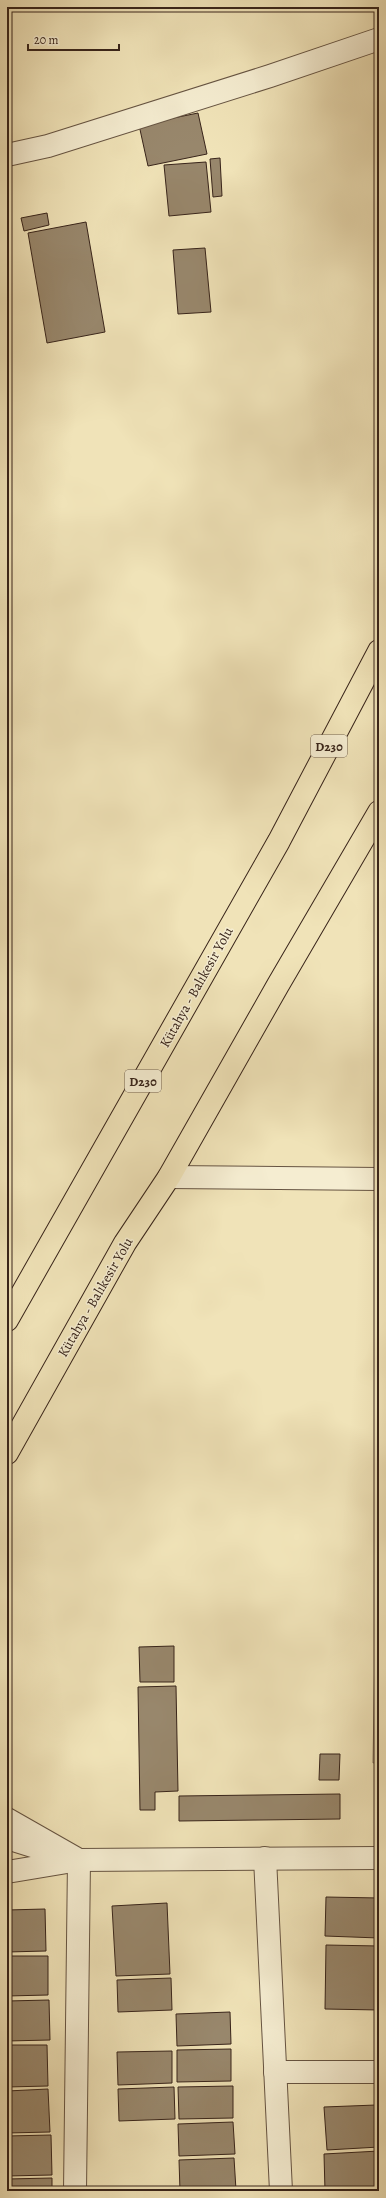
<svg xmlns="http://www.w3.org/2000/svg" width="386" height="2198" font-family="Alegreya,serif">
	<rect width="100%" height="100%" fill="#f0e3b8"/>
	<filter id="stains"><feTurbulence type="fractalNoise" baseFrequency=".005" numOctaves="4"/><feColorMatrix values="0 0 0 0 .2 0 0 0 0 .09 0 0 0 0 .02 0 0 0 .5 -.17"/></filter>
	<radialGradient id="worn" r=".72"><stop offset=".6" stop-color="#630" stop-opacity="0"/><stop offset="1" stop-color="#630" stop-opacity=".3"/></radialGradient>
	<polygon fill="#d1c39d" stroke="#84745c" points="379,1410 379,1762 373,1763"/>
	<g fill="#98876c" stroke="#38241a">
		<polygon points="198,113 207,154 148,166 139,125"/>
		<polygon points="220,158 222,196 213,197 210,159"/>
		<polygon points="206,162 211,212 169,216 164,165"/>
		<polygon points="47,213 49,225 24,231 21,218"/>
		<polygon points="86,222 105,332 47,343 28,233"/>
		<polygon points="205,248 211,312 178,314 173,250"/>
		<polygon points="174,1646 174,1682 140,1682 139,1647"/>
		<polygon points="176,1686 178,1791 155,1792 155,1810 140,1810 138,1687"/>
		<polygon points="320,1754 340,1754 339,1780 319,1780"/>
		<polygon points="376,1765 379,1765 379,1803 375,1803"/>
		<polygon points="340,1794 340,1819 179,1821 179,1796"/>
		<polygon points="326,1897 379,1898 379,1938 325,1936"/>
		<polygon points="167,1903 170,1974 116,1976 112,1906"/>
		<polygon points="45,1909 46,1951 7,1952 7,1910"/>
		<polygon points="326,1945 379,1946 379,2010 325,2009"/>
		<polygon points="7,1956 48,1956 48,1995 7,1996"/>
		<polygon points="171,1978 172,2010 118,2012 117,1980"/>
		<polygon points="49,2000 50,2040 7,2041 7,2001"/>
		<polygon points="230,2012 231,2044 177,2046 176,2014"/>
		<polygon points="7,2045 47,2045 48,2086 7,2087"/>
		<polygon points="231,2049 231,2081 177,2082 177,2050"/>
		<polygon points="172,2051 172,2083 118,2085 117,2052"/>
		<polygon points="233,2086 233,2118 179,2119 178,2087"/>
		<polygon points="174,2087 175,2119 119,2121 118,2089"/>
		<polygon points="48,2089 50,2132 7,2133 7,2091"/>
		<polygon points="376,2105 379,2147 327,2150 324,2107"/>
		<polygon points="233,2122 235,2154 179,2156 178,2124"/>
		<polygon points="51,2135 52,2175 7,2176 7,2136"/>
		<polygon points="379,2151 379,2191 325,2191 324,2154"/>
		<polygon points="234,2158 236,2190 180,2191 179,2160"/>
		<polygon points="52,2178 52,2191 7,2191 7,2179"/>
	</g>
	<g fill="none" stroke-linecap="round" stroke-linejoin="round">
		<defs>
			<g id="minor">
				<polyline points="7,155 48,146 270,76 379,39"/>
				<polyline points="169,1177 379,1179"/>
				<polyline points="7,1819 79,1860"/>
				<polyline points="7,1838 42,1849"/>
				<polyline points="265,1858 281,2191"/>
				<polyline points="7,1872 79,1860 379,1858"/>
				<polyline points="275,2072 379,2072"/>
				<polyline points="75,2191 79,1860"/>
			</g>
			<g id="highway">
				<polyline points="7,1320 279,841 379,651"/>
				<polyline points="7,1453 125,1243 169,1177 278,985 379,812"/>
			</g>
		</defs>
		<use href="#minor" stroke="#665442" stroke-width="24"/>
		<use href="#highway" stroke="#38241a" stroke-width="24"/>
		<use href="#minor" stroke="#f5edd1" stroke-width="22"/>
		<use href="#highway" stroke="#f0e3b8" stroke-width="22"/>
	</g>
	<g text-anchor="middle" stroke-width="3" stroke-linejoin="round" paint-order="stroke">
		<g fill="#f5edd1" stroke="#716051" stroke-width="1">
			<rect x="311" y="735" width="36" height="22" rx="3"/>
			<rect x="125" y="1070" width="36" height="22" rx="3"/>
		</g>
		<g font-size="13" font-weight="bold" fill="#38241a">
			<text x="329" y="751">D230</text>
			<text x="143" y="1086">D230</text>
		</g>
		<g font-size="14" fill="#38241a" stroke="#f5edd1">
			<text transform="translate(196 987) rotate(-61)" y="5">Kütahya - Balıkesir Yolu</text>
			<text transform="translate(95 1297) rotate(-60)" y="5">Kütahya - Balıkesir Yolu</text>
		</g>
	</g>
	<rect width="386" height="2198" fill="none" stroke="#f0e3b8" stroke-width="24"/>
	<rect x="8" y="8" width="370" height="2182" fill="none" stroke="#38241a" stroke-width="2"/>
	<rect x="12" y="12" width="362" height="2174" fill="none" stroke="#38241a"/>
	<path d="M28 44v6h91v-6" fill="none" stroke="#38241a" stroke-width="2"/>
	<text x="34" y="44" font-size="12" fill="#38241a" stroke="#f5edd1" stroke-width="3" paint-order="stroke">20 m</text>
	<rect width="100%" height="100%" filter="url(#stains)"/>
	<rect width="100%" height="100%" fill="url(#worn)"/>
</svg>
